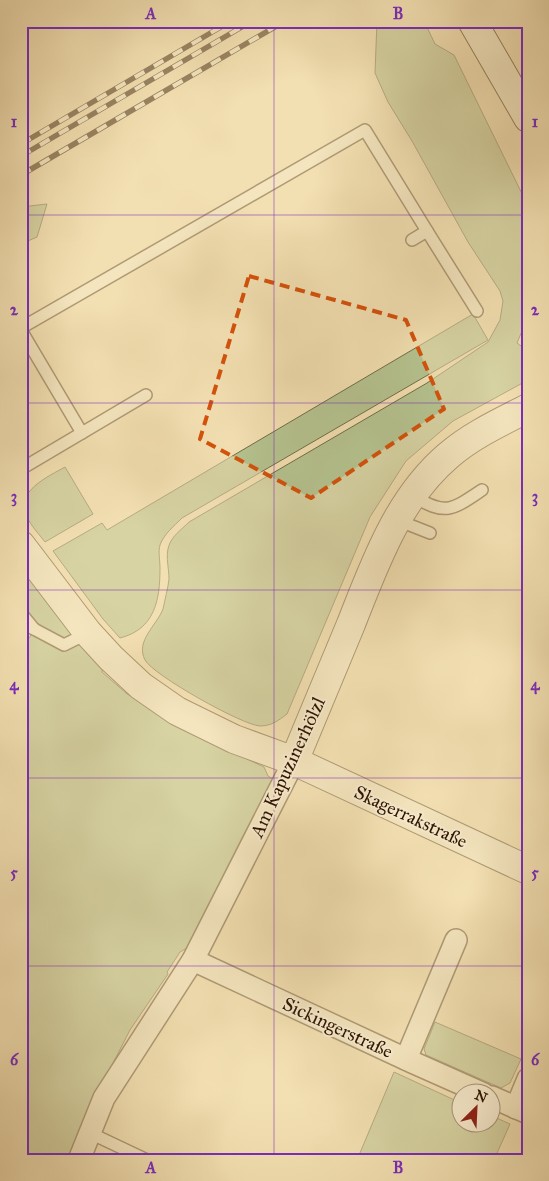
<svg xmlns="http://www.w3.org/2000/svg" width="549" height="1181" font-family="'IM FELL Great Primer',serif">
	<rect width="100%" height="100%" fill="#f3e0b2"/>
	<filter id="stains"><feTurbulence type="fractalNoise" baseFrequency=".004" numOctaves="4"/><feColorMatrix values="0 0 0 0 .2 0 0 0 0 .09 0 0 0 0 .02 0 0 0 .5 -.17"/></filter>
	<radialGradient id="worn" r=".72"><stop offset=".6" stop-color="#630" stop-opacity="0"/><stop offset="1" stop-color="#630" stop-opacity=".3"/></radialGradient>
	<g fill="#b5c390" stroke="#716c48">
		<path d="M377 21H424L435 44 454 55 528 206V332L522 331 517 343 528 351V380L453 421 406 461 370 517 287 714C278 721 271 726 260 726 242 725 153 675 145 660 135 641 157 625 163 609 165 599 168 588 169 579 169 566 164 553 171 541 175 534 183 528 189 522L427 383 488 342 500 320 503 301 500 291 468 242 412 141 388 102 375 73Z"/>
		<polygon points="47,204 37,237 21,244 21,207"/>
		<path d="M473 314 488 340 182 518C174 526 164 534 160 545 158 552 160 560 160 568 160 600 155 629 120 638L103 619 53 551 102 523 107 530Z"/>
		<path d="M65 467 93 514 45 542C39 534 31 526 27 517 13 492 49 476 65 467Z"/>
		<polygon points="21,558 103,665 102,672 127,694 173,715 223,748 264,767 268,776 280,783 194,944 180,952 167,972 168,974 130,1030 97,1094 69,1160 21,1160 21,645 25,644 33,632 35,622 21,601"/>
		<polygon points="435,1022 521,1059 510,1083 501,1088 426,1055 424,1049"/>
		<polygon points="394,1072 461,1103 462,1124 492,1124 492,1116 510,1124 494,1160 357,1160"/>
	</g>
	<g fill="none" stroke-linecap="round" stroke-linejoin="round">
		<defs>
			<g id="service">
				<polyline points="427,231 477,311"/>
				<polyline points="21,328 365,130 427,231 412,240"/>
				<polyline points="21,330 82,433"/>
				<polyline points="21,469 146,395"/>
				<path d="M413 496C446 516 452 510 482 490"/>
				<polyline points="397,520 430,533"/>
				<polyline points="21,613 34,629 21,623"/>
				<polyline points="34,629 64,645 88,633"/>
				<polyline points="90,1133 147,1160"/>
			</g>
			<g id="minor">
				<polyline points="193,960 412,1062 484,1094"/>
				<polyline points="406,1059 456,940"/>
				<polyline points="492,1097 528,1113"/>
				<polyline points="516,1108 528,1079"/>
				<polyline points="79,1160 104,1098 193,960 294,761"/>
			</g>
			<g id="tertiary">
				<polyline points="21,545 88,633 111,658 141,686 177,711 234,739 294,761 528,870"/>
				<path d="M294 761C313 715 332 669 351 624 375 563 398 498 449 455 472 435 501 422 528 408"/>
			</g>
			<polyline id="secondary" points="472,21 528,118"/>
		</defs>
		<use href="#service" stroke="#5e472c" stroke-width="14"/>
		<use href="#minor" stroke="#5e472c" stroke-width="24"/>
		<use href="#tertiary" stroke="#5e472c" stroke-width="30"/>
		<use href="#secondary" stroke="#2d1400" stroke-width="30"/>
		<use href="#service" stroke="#f7ebcd" stroke-width="11"/>
		<use href="#minor" stroke="#f7ebcd" stroke-width="21"/>
		<use href="#tertiary" stroke="#f7ebcd" stroke-width="28"/>
		<use href="#secondary" stroke="#f7ebcd" stroke-width="28"/>
		<defs>
			<g id="rail">
				<polyline points="21,144 231,21"/>
				<polyline points="21,156 252,21"/>
				<polyline points="21,175 285,21"/>
			</g>
		</defs>
		<use href="#rail" stroke="#2d1400" stroke-width="5.5"/>
		<use href="#rail" stroke="#f7ebcd" stroke-width="4" stroke-dasharray="11" stroke-linecap="butt"/>
	</g>
	<path d="M0 0H549V1181H0ZM249 276 406 320 444 409 311 498 200 439Z" fill="#f3e0b2" fill-opacity=".55" fill-rule="evenodd"/>
	<path fill="none" stroke="#d5520b" stroke-width="4" stroke-dasharray="10 6" stroke-linejoin="round" d="M249 276 406 320 444 409 311 498 200 439Z"/>
	<path fill="none" stroke="#7b2cbf" stroke-width="1" stroke-opacity="0.55" d="M274 21V1160M21 215H528M21 403H528M21 590H528M21 778H528M21 966H528"/>
	<g text-anchor="middle" stroke-width="4" stroke-linejoin="round" paint-order="stroke">
		<g font-size="19" fill="#2d1400" stroke="#f7ebcd">
			<text transform="translate(287 767) rotate(-65)" y="7">Am Kapuzinerhölzl</text>
			<text transform="translate(411 816) rotate(25)" y="7">Skagerrakstraße</text>
			<text transform="translate(338 1027) rotate(25)" y="7">Sickingerstraße</text>
		</g>
	</g>
	<rect width="549" height="1181" fill="none" stroke="#f3e0b2" stroke-width="55"/>
	<g transform="translate(476 1108) rotate(24)"><circle r="24" fill="#f7ebcd" stroke="#a6957b"/>
	<path d="M0-4L9 19L0 12L-9 19Z" fill="#8f2418"/>
	<text y="-8" font-size="14" font-weight="bold" text-anchor="middle" fill="#2d1400">N</text>
	</g>
	<rect x="28" y="28" width="494" height="1126" fill="none" stroke="#7b2cbf" stroke-width="2"/>
	<g font-size="16" text-anchor="middle" font-weight="bold" fill="#7b2cbf">
		<text x="151" y="19">A</text>
		<text x="398" y="19">B</text>
		<text x="14" y="127">1</text>
		<text x="535" y="127">1</text>
		<text x="14" y="315">2</text>
		<text x="535" y="315">2</text>
		<text x="14" y="502">3</text>
		<text x="535" y="502">3</text>
		<text x="14" y="690">4</text>
		<text x="535" y="690">4</text>
		<text x="14" y="878">5</text>
		<text x="535" y="878">5</text>
		<text x="14" y="1065">6</text>
		<text x="535" y="1065">6</text>
		<text x="151" y="1173">A</text>
		<text x="398" y="1173">B</text>
	</g>
	<rect width="100%" height="100%" filter="url(#stains)"/>
	<rect width="100%" height="100%" fill="url(#worn)"/>
</svg>
